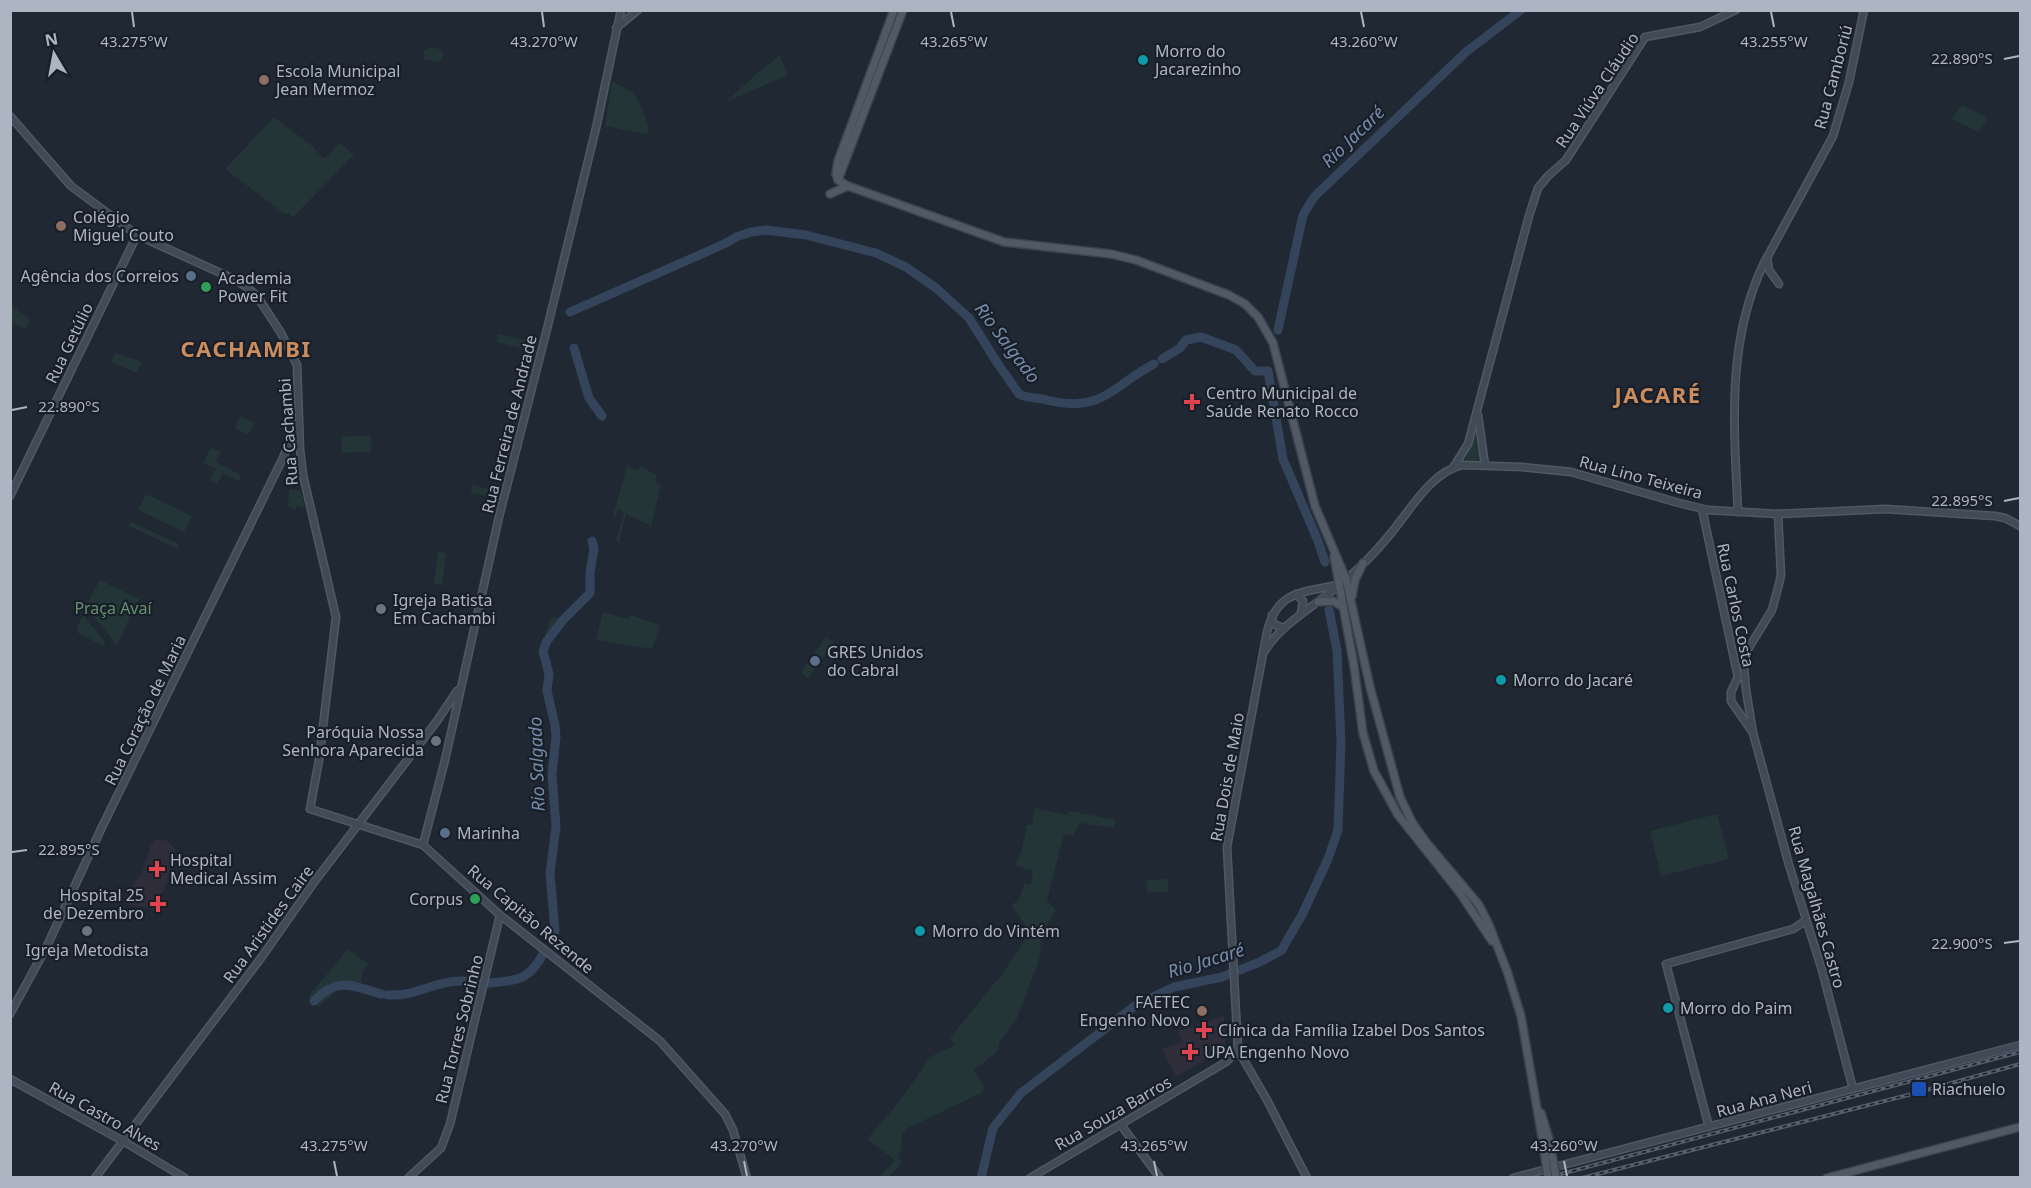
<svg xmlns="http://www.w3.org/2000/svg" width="2031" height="1188" font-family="'Noto Sans',sans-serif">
	<rect width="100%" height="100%" fill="#202834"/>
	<g fill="#2f2d39">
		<polygon points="156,839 168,841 175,849 176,856 159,902 154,909 129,905 128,900 135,881 141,875 151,845"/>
		<polygon points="1224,1016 1226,1047 1176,1077 1162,1049 1182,1042 1178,1031"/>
	</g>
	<g fill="#233536">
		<polygon points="432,47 442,50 443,55 440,62 424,59 424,50"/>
		<polygon points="780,55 788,75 726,102 755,75"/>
		<polygon points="612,81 634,93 641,106 649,129 647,134 605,126"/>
		<polygon points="1962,105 1988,118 1978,132 1952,119"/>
		<polygon points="274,117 312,146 324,159 340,143 354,155 293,217 289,213 286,215 225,169"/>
		<polygon points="10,303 30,320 25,329 14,324 11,330"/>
		<polygon points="499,334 535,343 533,351 497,342"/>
		<polygon points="115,352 142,362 137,373 111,362"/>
		<polygon points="240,416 255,423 248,435 235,428"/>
		<polygon points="1476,425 1481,462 1464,462 1470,449"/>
		<polygon points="371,435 371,452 342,453 341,437"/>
		<polygon points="211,448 221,452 216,462 241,475 239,481 223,473 217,484 210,480 216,469 203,463"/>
		<polygon points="627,466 638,470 640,466 657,475 655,483 661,485 651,526 626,514 619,542 616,541 624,513 618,509 615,518 613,516"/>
		<polygon points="472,485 503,492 501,499 471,493"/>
		<polygon points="289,489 301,491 305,508 296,506 295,509 288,506"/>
		<polygon points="146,494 192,516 184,532 138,510"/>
		<polygon points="131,522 179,544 178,549 129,526"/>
		<polygon points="438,552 446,553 442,585 434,584"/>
		<polygon points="100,580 139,599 117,645 88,609 88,602"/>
		<polygon points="603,612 628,619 630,615 660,625 652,649 596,640"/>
		<polygon points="84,616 105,643 105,645 103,646 78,633 77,627 82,617"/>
		<polygon points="551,617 565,620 545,649 552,672 549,694 546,693 548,673 543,656 539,655"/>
		<polygon points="826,637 834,642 808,678 801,673"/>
		<polygon points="1035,808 1067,815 1069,811 1116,820 1114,828 1080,823 1073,835 1064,834 1047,900 1056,911 1048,923 1040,945 1041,951 1037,966 1017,1018 1000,1041 997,1052 974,1070 984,1086 983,1092 908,1128 903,1133 900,1148 902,1149 898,1158 902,1162 889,1177 880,1177 895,1160 867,1139 899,1102 929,1059 934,1055 955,1045 950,1038 1002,974 1030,932 1011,905 1019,900 1024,884 1031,885 1033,870 1015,866 1022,850 1027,825 1032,825"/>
		<polygon points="1717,814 1729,859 1661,876 1650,831"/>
		<polygon points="1168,879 1168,892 1147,893 1147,880"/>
		<polygon points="348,949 368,964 362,973 361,991 338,986 335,992 319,1007 308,997"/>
	</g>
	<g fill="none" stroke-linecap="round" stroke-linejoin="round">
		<g stroke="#34445b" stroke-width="9">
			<path d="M570 312 704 253 730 241 736 237 751 232 766 230 806 235 876 253 906 267 936 288 969 318 998 364 1019 394C1029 399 1037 397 1047 400 1102 414 1112 386 1154 364"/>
			<polyline points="1278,330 1303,215 1314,197 1466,52 1521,10"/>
			<polyline points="574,348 589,398 602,416"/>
			<polyline points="1162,359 1180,348 1186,340 1201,337 1236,350 1255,371 1268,371 1283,459 1318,541 1325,562"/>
			<polyline points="555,931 550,873 556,827 552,774 556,737 555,725 547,691 549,674 543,651 547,641 563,620 590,593 590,572 594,549 592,541"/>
			<path d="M489 983C518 981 531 979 544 952"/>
			<path d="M387 995C423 997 440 974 480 983"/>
			<path d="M314 1001C338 976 353 986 381 994"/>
			<polyline points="981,1178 993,1128 1021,1093 1136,1005 1174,987 1222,977 1260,962 1282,950 1286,942 1302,915 1328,859 1338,830 1341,742 1337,650 1329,610"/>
		</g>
		<defs>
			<g id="secondary">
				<polyline points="616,28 638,10"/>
				<polyline points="10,116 71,186 137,235 236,280 248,288 257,296 281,333 297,365 300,449 303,475 336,617 319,760 310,809 423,845 500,915 660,1041 725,1114 733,1130 747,1178"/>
				<polyline points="1767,257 1769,270 1779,284"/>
				<polyline points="1478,415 1485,465"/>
				<polyline points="1453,468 1468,444 1529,216 1538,188 1548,176 1566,160 1645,37 1700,27 1736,10"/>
				<polyline points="10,496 137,235"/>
				<polyline points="1702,509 1738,677 1731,692 1731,701 1751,730"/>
				<path d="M1738 512C1734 427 1726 342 1764 263L1833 136 1849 82 1864 10"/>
				<polyline points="1778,514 1781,575 1778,588 1772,610 1745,654 1744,667 1746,690 1753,733 1789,865 1822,970 1853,1089"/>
				<polyline points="1296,594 1303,601 1301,613"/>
				<polyline points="1272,615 1273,624 1284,628"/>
				<path d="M1264 652C1280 626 1308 610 1332 591 1358 571 1382 546 1402 519 1417 499 1436 471 1462 465L1522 467 1571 472 1679 503 1708 510 1778 514 1885 509 1995 516 2005 518 2020 526"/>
				<polyline points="423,845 445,760 499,517 547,329 596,128 621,10"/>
				<polyline points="10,1014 47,946 102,827 282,460 298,423"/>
				<polyline points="10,1079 123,1141 185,1178"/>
				<polyline points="1121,1125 1160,1178"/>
				<polyline points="1709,1127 1666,964 1793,929 1805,921"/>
				<polyline points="95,1178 261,958 315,881 437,721 457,691"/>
				<polyline points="408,1178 441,1148 450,1124 500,915"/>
				<polyline points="1030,1178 1226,1062 1238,1050"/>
				<path d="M1307 1178 1267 1100 1238 1050 1227 847 1267 632C1277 591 1301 593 1337 585"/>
				<polyline points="1513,1178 2020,1045"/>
			</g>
			<g id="primary">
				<polyline points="838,180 848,186 1004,242 1111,254 1136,260 1229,295 1245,304 1258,317 1273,343 1315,506 1346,579 1370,687 1400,797 1412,822 1426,842 1479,905 1489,925 1507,971 1521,1016 1543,1143"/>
				<polyline points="838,180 903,10"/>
				<polyline points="838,180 836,174 838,161 894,10"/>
				<polyline points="830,194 848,186"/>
				<polyline points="1334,556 1354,666 1363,733 1374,771 1398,815 1460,893 1492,941"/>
				<polyline points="1352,596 1355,580 1363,563"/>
				<polyline points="1318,602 1333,601 1343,607"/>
				<polyline points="1541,1113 1550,1142"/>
				<polyline points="1827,1178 2020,1127"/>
			</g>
		</defs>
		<use href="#secondary" stroke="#505863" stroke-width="9"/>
		<use href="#primary" stroke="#3c434e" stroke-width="10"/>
		<use href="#secondary" stroke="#414a57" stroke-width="6"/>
		<use href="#primary" stroke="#515965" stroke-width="7"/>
		<defs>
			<g id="rail">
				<polyline points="1546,1178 2020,1052"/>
				<polyline points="1582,1178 1912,1094 2020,1064"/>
			</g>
		</defs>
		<use href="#rail" stroke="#555e6c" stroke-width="4"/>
		<use href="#rail" stroke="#191f29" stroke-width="1.5" stroke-dasharray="4.5" stroke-linecap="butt"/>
		<defs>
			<g id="primary-bridge">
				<polyline points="1550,1142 1556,1178"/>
				<polyline points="1543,1143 1548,1178"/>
			</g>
		</defs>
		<use href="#primary-bridge" stroke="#3c434e" stroke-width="10" stroke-linecap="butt"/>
		<use href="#primary-bridge" stroke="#515965" stroke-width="7"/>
	</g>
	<path fill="none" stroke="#adb5c2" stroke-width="2" d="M132 12 134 27M542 12 544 27M951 12 954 27M1361 12 1364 27M1771 12 1774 27M2004 59 2019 56M12 410 27 407M2004 501 2019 498M12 852 27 850M2004 943 2019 941M334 1161 337 1176M744 1161 747 1176M1154 1161 1157 1176M1564 1161 1567 1176"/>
	<g fill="#0f9aa8" stroke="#191f29" stroke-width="2">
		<circle cx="1143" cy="60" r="6"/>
		<circle cx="1501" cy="680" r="6"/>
		<circle cx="920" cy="931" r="6"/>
		<circle cx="1668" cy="1008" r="6"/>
	</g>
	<g fill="#8d6e63" stroke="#191f29" stroke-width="2">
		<circle cx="264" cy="80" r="6"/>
		<circle cx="61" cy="226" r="6"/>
		<circle cx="1202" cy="1011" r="6"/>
	</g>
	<g fill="#5c6f8a" stroke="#191f29" stroke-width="2">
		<circle cx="191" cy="276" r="6"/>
		<circle cx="815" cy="661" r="6"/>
		<circle cx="445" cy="833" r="6"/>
	</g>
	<g fill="#2e9e5b" stroke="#191f29" stroke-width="2">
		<circle cx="206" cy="287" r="6"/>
		<circle cx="475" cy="899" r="6"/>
	</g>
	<g fill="#e0444e" stroke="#191f29" stroke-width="2">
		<path d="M1189 393h6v6h6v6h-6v6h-6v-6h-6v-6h6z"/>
		<path d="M154 860h6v6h6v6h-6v6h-6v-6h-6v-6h6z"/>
		<path d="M155 895h6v6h6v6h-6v6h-6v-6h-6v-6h6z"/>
		<path d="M1201 1021h6v6h6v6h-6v6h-6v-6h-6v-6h6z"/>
		<path d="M1187 1043h6v6h6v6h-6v6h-6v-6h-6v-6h6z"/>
	</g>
	<g fill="#6b7280" stroke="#191f29" stroke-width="2">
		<circle cx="381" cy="609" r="6"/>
		<circle cx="436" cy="741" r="6"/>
		<circle cx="87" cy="931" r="6"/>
	</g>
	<rect fill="#1a4fb4" stroke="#191f29" stroke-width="2" x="1911" y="1081" width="16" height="16" rx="3"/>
	<g text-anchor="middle" stroke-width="4.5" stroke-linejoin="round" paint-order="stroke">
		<g font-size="16" fill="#adb5c2" stroke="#191f29" text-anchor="start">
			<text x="1155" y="57">Morro do<tspan x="1155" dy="18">Jacarezinho</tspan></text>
			<text x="276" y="77">Escola Municipal<tspan x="276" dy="18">Jean Mermoz</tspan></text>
			<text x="73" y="223">Colégio<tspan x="73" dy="18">Miguel Couto</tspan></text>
			<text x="179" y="282" text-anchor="end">Agência dos Correios</text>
			<text x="218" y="284">Academia<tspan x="218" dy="18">Power Fit</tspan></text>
			<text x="1206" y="399">Centro Municipal de<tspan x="1206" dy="18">Saúde Renato Rocco</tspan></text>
			<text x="393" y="606">Igreja Batista<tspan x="393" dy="18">Em Cachambi</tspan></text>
			<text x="827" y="658">GRES Unidos<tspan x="827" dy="18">do Cabral</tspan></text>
			<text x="1513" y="686">Morro do Jacaré</text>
			<text x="424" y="738" text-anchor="end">Paróquia Nossa<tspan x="424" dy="18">Senhora Aparecida</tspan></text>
			<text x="457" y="839">Marinha</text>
			<text x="170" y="866">Hospital<tspan x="170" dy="18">Medical Assim</tspan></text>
			<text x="144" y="901" text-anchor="end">Hospital 25<tspan x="144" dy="18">de Dezembro</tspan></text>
			<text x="463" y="905" text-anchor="end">Corpus</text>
			<text x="932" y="937">Morro do Vintém</text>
			<text x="87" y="956" text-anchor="middle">Igreja Metodista</text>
			<text x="1190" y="1008" text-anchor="end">FAETEC<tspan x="1190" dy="18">Engenho Novo</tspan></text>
			<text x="1680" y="1014">Morro do Paim</text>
			<text x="1218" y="1036">Clínica da Família Izabel Dos Santos</text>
			<text x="1204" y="1058">UPA Engenho Novo</text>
			<text x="1932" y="1095">Riachuelo</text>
		</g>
		<g font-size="16" fill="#adb5c2" stroke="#191f29">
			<text transform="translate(1833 77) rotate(-75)" y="6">Rua Camboriú</text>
			<text transform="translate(1597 90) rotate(-56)" y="6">Rua Viúva Cláudio</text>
			<text transform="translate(69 343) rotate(-64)" y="6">Rua Getúlio</text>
			<text transform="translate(509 424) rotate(-76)" y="6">Rua Ferreira de Andrade</text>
			<text transform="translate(288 432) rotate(-94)" y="6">Rua Cachambi</text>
			<text transform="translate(1641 477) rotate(15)" y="6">Rua Lino Teixeira</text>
			<text transform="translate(1736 605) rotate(78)" y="6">Rua Carlos Costa</text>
			<text transform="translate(145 710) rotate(-64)" y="6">Rua Coração de Maria</text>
			<text transform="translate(1227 777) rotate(-80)" y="6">Rua Dois de Maio</text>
			<text transform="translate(1817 907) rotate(74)" y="6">Rua Magalhães Castro</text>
			<text transform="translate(531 919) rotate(40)" y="6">Rua Capitão Rezende</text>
			<text transform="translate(268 924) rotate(-54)" y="6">Rua Aristides Caire</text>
			<text transform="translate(459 1029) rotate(-76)" y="6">Rua Torres Sobrinho</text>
			<text transform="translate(1764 1099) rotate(-15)" y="6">Rua Ana Neri</text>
			<text transform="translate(1113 1113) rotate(-30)" y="6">Rua Souza Barros</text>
			<text transform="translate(105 1116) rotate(29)" y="6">Rua Castro Alves</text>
		</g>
		<g font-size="16" fill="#669070" stroke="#191f29">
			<text x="113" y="614">Praça Avaí</text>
		</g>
		<g font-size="18" font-style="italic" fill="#768caa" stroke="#191f29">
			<text transform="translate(1353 137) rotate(-44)" y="6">Rio Jacaré</text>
			<text transform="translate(1007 343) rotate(53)" y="6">Rio Salgado</text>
			<text transform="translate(537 764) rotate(-92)" y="6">Rio Salgado</text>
			<text transform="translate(1206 961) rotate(-17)" y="6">Rio Jacaré</text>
		</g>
		<g font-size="22" font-weight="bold" letter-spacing="1.5" fill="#cc8d5e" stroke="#191f29">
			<text x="246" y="357">CACHAMBI</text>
			<text x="1658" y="403">JACARÉ</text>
		</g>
	</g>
	<g font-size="15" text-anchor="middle" fill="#adb5c2" stroke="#191f29" stroke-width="4.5" stroke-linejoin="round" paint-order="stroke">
		<text x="134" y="47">43.275°W</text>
		<text x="544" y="47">43.270°W</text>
		<text x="954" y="47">43.265°W</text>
		<text x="1364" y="47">43.260°W</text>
		<text x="1774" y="47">43.255°W</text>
		<text x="1962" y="64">22.890°S</text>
		<text x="69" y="412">22.890°S</text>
		<text x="1962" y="506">22.895°S</text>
		<text x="69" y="855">22.895°S</text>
		<text x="1962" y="949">22.900°S</text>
		<text x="334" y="1151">43.275°W</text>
		<text x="744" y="1151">43.270°W</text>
		<text x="1154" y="1151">43.265°W</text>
		<text x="1564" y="1151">43.260°W</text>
	</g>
	<rect width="2031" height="1188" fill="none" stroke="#adb5c2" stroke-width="24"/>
	<g transform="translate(54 54) rotate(350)" stroke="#191f29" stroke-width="4.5" paint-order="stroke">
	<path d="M0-4.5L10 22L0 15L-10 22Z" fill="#adb5c2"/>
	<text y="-9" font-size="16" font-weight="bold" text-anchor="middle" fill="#adb5c2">N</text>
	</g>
</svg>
